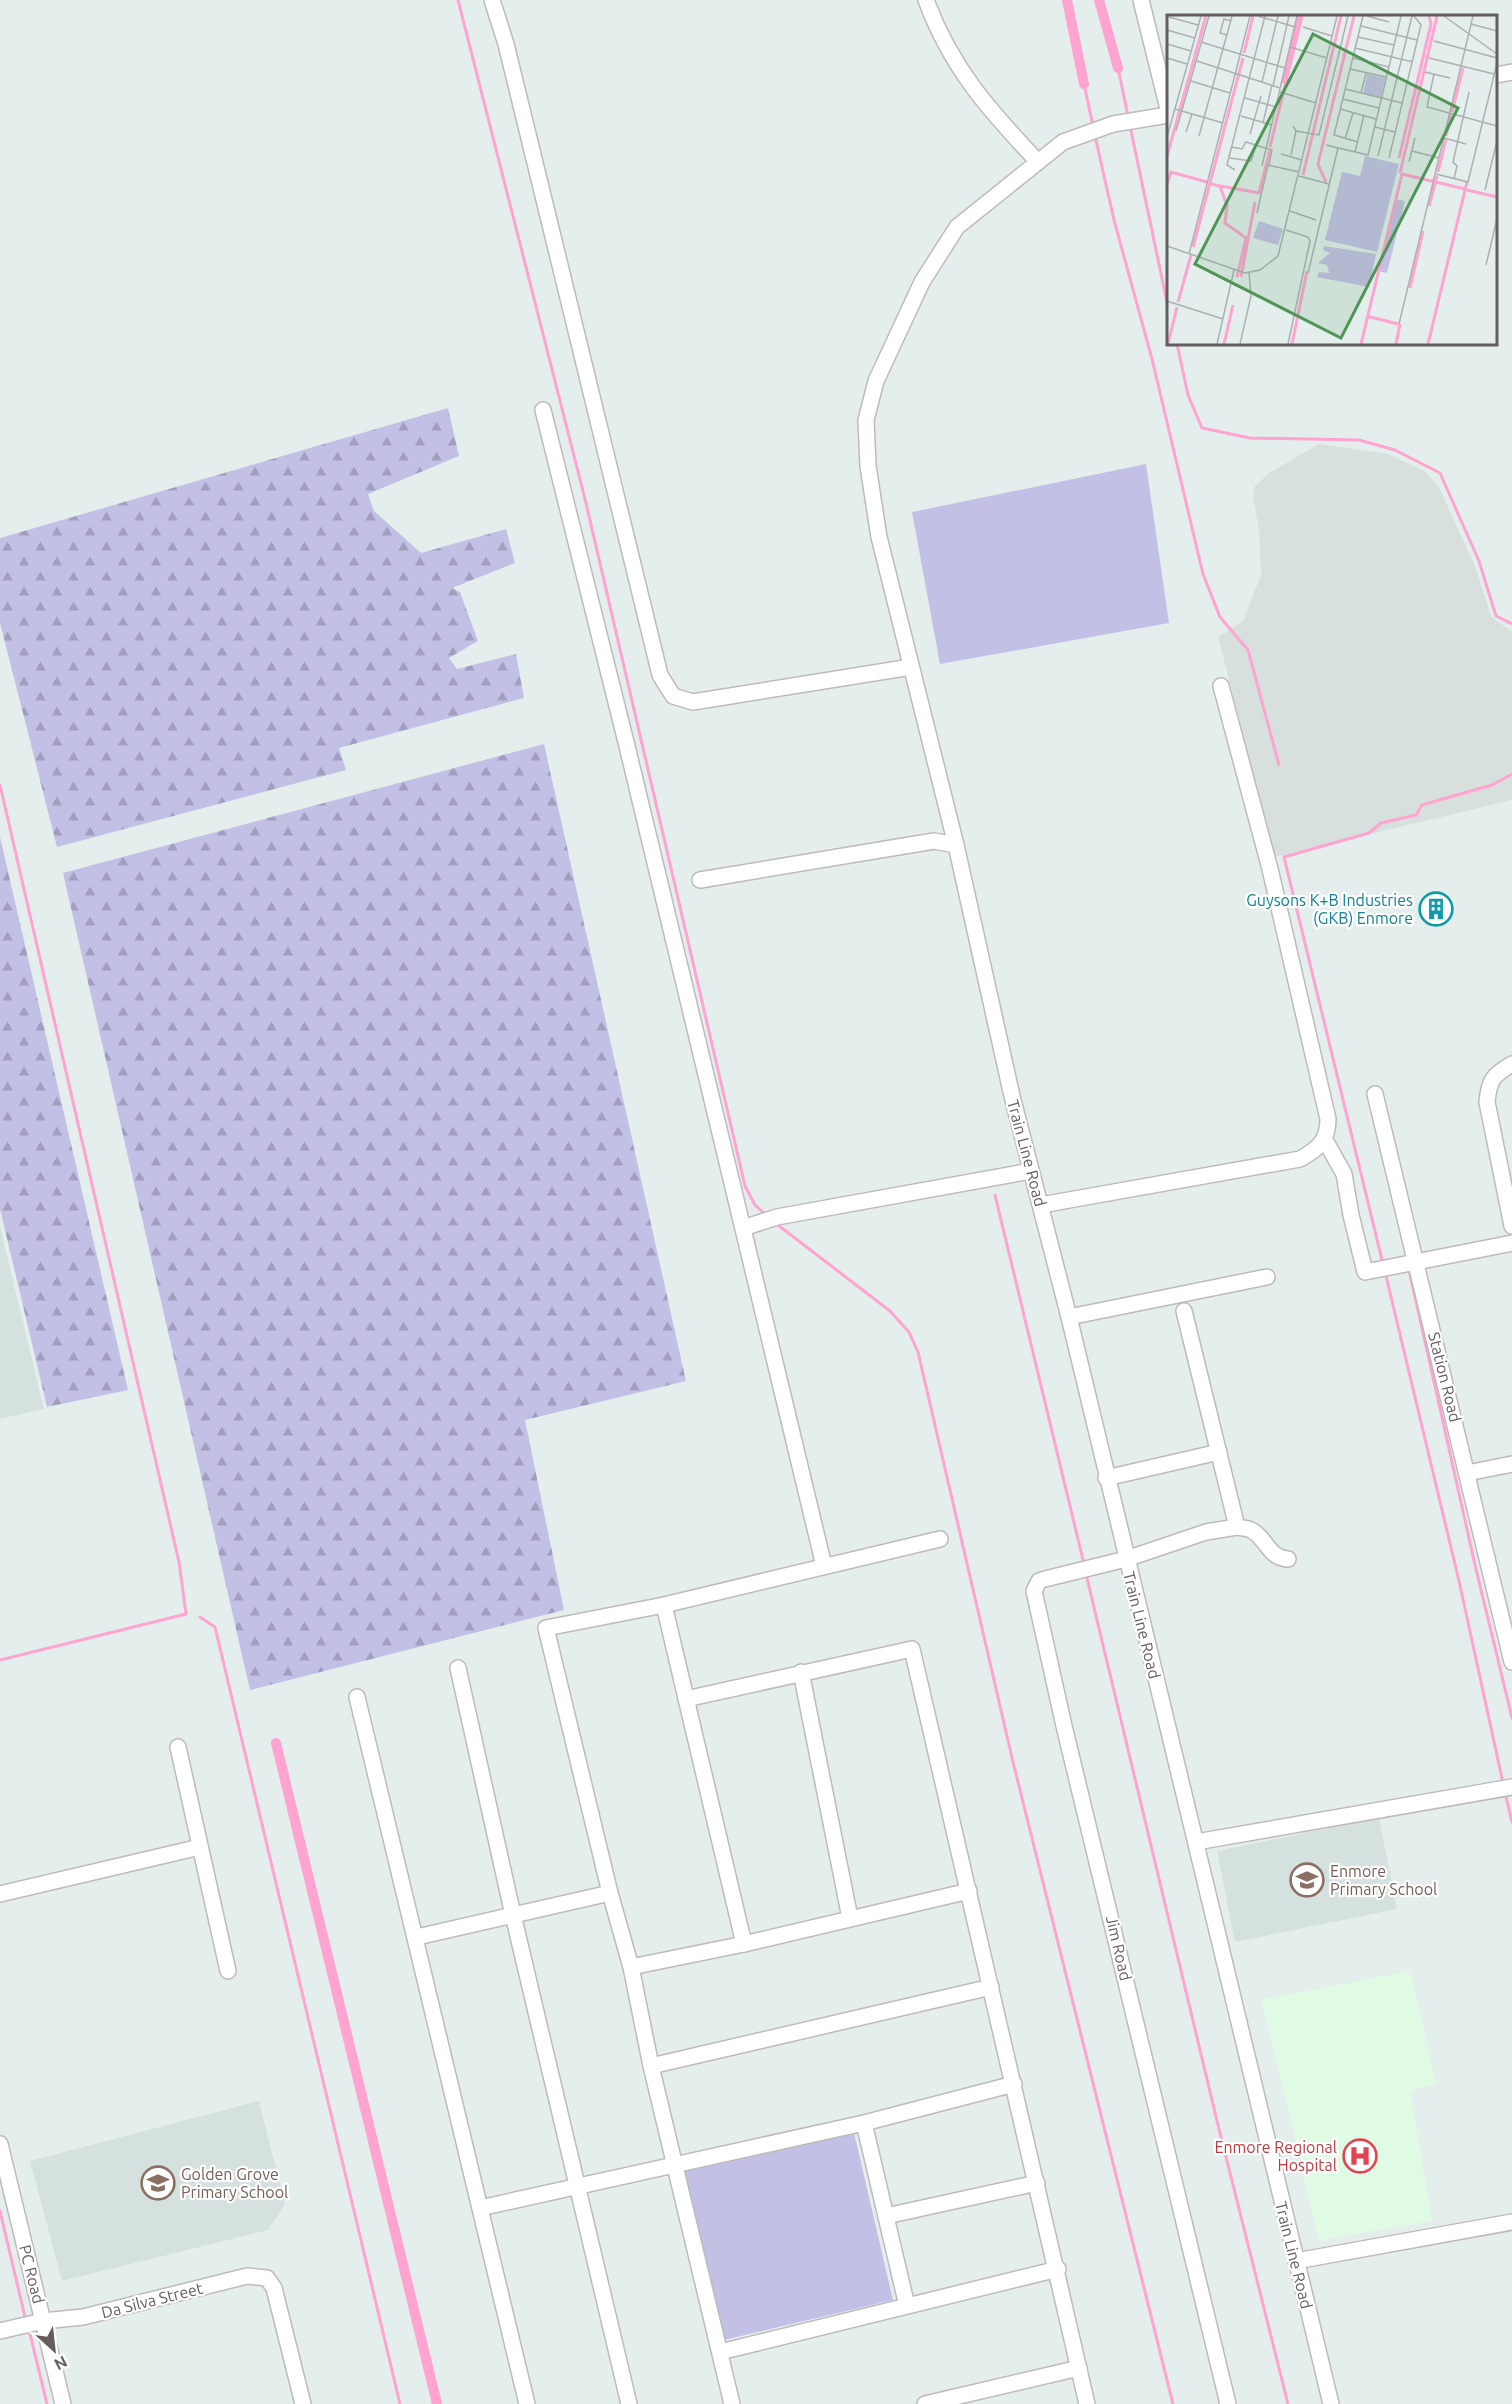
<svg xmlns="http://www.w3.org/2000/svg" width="1512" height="2404" font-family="Ubuntu,sans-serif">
	<defs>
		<pattern id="forest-firs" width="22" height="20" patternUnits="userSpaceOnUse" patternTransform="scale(1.5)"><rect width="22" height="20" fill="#c3c0e6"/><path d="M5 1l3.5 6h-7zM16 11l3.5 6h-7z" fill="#a29fbe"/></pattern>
	</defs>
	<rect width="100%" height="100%" fill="#e4efed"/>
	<polygon fill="#d8e0de" points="1319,444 1389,454 1424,471 1438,485 1475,566 1491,616 1512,632 1512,800 1275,857 1218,637 1243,621 1261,575 1259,530 1253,496 1255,486 1269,473"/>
	<g fill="#d5e1df">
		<polygon points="0,1227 44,1409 0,1419"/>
		<polygon points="1379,1818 1397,1909 1235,1942 1217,1851"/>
		<polygon points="259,2101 285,2204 268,2230 62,2281 30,2161"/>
	</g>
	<polygon fill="#e0fbe4" points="1410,1971 1436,2084 1410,2091 1432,2221 1319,2240 1262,2000"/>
	<g fill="#c3c0e6">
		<polygon points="1146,464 1169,623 940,664 912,512"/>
		<polygon points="852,2124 893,2300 724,2340 683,2164"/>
	</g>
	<g fill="url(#forest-firs)">
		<polygon points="448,408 459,456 368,494 374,511 421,553 506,529 515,563 452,588 460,592 478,641 449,658 457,669 516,654 524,698 339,748 346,770 57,847 0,623 0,538"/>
		<polygon points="544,744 686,1381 525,1420 564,1610 250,1690 63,873"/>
		<polygon points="0,837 128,1390 47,1407 0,1209"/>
	</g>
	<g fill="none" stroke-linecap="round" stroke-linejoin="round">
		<g stroke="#ffa3d1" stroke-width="3">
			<polyline points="458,0 585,499 745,1186 755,1205 767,1216"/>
			<polyline points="1118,68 1128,116"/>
			<polyline points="1084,84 1093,126"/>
			<polyline points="1130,126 1168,307"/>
			<polyline points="1095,136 1114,220 1152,359 1203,574 1220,617 1248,650 1279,765"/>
			<polyline points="1177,344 1188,395 1202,428 1250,438 1359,440 1395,450 1440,473 1479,561 1496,616 1512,624"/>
			<polyline points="0,785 179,1562 186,1614 0,1660"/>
			<polyline points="995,1195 1084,1564"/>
			<polyline points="774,1222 890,1311 909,1332 918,1352 1013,1762 1173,2404"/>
			<polyline points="1382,1260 1284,857 1369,833 1381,823 1416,815 1422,805 1492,785 1512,774"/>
			<polyline points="1409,1270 1475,1565 1512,1718"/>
			<polyline points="1386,1276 1459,1581 1503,1783"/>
			<polyline points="1086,1574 1217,2121 1288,2404"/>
			<polyline points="200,1617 215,1627 400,2404"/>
			<polyline points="1505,1793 1512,1822"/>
			<polyline points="0,2211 25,2317"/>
			<polyline points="30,2334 47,2404"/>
		</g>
		<g stroke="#ffa3d1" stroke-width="10">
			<polyline points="1067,0 1084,84"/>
			<polyline points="1099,0 1118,68"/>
			<polyline points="276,1743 437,2404"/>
		</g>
		<defs>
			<g id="minor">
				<polyline points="492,0 506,44 660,675 673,696 693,702 911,667"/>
				<path d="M926 0C951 68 989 110 1038 162"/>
				<polyline points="1141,0 1168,109"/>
				<polyline points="1496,75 1512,72"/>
				<polyline points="1168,115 1113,124 1063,142 957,227 922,282 876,381 866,420 868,466 879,537 956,845 1012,1096 1069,1317 1331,2404"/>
				<polyline points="543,410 626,742 824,1566"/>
				<polyline points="700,880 934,841 956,845"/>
				<path d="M1512 1064C1493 1075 1489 1080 1487 1102L1512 1226"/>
				<polyline points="1375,1094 1512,1662"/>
				<polyline points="1325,1140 1344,1174 1351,1215 1365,1272 1512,1243"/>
				<path d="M1041 1205 1300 1159C1318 1149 1328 1141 1328 1119L1270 869 1221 686"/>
				<polyline points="743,1228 777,1217 1031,1171"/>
				<path d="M1184 1311 1237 1527C1241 1528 1247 1528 1251 1530 1267 1538 1268 1558 1288 1559"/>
				<polyline points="1069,1317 1267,1277"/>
				<polyline points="1467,1473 1512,1464"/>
				<polyline points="1106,1478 1219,1452"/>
				<polyline points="664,1605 744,1944"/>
				<polyline points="458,1668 513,1915 629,2404"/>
				<polyline points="801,1672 850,1918"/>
				<polyline points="357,1697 527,2404"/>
				<polyline points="686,1699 912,1649 1087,2404"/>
				<polyline points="178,1747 228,1971"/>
				<polyline points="1196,1842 1512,1787"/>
				<polyline points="0,1894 200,1847"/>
				<polyline points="417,1937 610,1893"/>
				<polyline points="631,1967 744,1944 969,1891"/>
				<polyline points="651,2066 991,1987"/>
				<polyline points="864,2123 907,2306"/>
				<polyline points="0,2144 63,2404"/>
				<polyline points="480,2208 864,2123 1014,2084"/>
				<polyline points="886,2216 1037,2183"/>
				<polyline points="1296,2261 1512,2222"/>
				<polyline points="0,2331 43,2321 83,2317 247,2276 267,2278 274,2288 303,2404"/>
				<polyline points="720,2352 1058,2269"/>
				<polyline points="732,2404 651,2066 631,1967 610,1893 546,1628 664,1605 940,1539"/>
				<polyline points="925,2404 1079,2368"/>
				<polyline points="1228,2404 1064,1726 1034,1591 1039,1581 1045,1579 1126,1559 1206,1532 1237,1527"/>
			</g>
		</defs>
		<use href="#minor" stroke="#c0b9bb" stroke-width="18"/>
		<use href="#minor" stroke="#fff" stroke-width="15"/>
	</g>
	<defs>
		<symbol id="building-ring" viewBox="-11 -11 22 22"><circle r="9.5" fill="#fff" stroke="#0f9aa8" stroke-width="1.5"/><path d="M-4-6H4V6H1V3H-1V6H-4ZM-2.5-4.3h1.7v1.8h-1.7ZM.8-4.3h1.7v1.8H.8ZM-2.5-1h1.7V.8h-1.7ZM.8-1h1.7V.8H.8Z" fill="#0f9aa8"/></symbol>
		<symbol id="school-ring" viewBox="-11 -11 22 22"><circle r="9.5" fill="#fff" stroke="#8d6e63" stroke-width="1.5"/><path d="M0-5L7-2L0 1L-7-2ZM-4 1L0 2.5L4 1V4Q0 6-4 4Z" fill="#8d6e63"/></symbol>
		<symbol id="hospital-ring" viewBox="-11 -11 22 22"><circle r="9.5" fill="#fff" stroke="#e0444e" stroke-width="1.5"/><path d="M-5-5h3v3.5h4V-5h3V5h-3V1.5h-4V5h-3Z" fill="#e0444e"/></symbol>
	</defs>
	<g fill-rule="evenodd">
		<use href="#building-ring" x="1417" y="890" width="38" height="38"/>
		<use href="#school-ring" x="1288" y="1861" width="38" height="38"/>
		<use href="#hospital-ring" x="1341" y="2137" width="38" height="38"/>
		<use href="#school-ring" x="139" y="2164" width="38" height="38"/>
	</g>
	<g text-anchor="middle" stroke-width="4.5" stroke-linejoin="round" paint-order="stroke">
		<g font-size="16" fill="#0d838f" stroke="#fff" text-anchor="end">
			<text x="1413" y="906">Guysons K+B Industries<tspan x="1413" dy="18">(GKB) Enmore</tspan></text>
		</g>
		<g font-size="16" fill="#655c5f" stroke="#fff">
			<text transform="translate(1027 1153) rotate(75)" y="6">Train Line Road</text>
			<text transform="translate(1445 1377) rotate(76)" y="6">Station Road</text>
			<text transform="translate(1142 1625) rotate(76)" y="6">Train Line Road</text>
			<text transform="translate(1119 1948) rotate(77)" y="6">Jim Road</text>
			<text transform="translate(1294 2255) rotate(76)" y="6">Train Line Road</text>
			<text transform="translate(32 2274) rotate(76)" y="6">PC Road</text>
			<text transform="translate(152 2300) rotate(-14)" y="6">Da Silva Street</text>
		</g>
		<g font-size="16" fill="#785e54" stroke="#fff" text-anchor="start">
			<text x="1330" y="1877">Enmore<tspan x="1330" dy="18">Primary School</tspan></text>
			<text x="181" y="2180">Golden Grove<tspan x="181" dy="18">Primary School</tspan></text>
		</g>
		<g font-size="16" fill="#be3a42" stroke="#fff" text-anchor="end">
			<text x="1337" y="2153">Enmore Regional<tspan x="1337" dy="18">Hospital</tspan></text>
		</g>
	</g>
	<g transform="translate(1167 15)">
		<rect width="330" height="330" fill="#e4efed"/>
		<path d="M200 59 218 63 214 82 196 78ZM92 206 116 214 111 230 86 223Z" fill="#c3c0e6"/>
		<path d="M198 141 232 149 210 237 158 225 175 157 193 161ZM229 184 238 186 220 258 211 256ZM157 231 209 239 202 272 150 262 152 257 162 258 160 250 151 248 163 238 156 235Z" fill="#c3c0e6"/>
		<path fill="none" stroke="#ffa3d1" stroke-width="3" d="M77 38 86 1M116 68 132 1M285 97 296 53M279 121 284 100M103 132 135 1M0 141 39 1M232 143 264 9 262 1M271 157 279 124M233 158 270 1M136 160 174 1M159 167 151 149 187 1M44 169 53 171 60 191 58 208 79 223 70 262M0 170 4 157 40 167M54 171 92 178 103 135M300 175 330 182M262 191 270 161M26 232 76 43M74 262 88 187M243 273 256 216M11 287 24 240M200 301 231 309M1 329 10 292M57 329 66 290M125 329 140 256M194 329 235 159 298 174M229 329 233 309M261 329 300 167"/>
		<path fill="none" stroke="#adb0b0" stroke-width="1.5" d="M91 1 128 12M200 1 222 7M277 1 330 39M2 2 31 10M304 9 330 16M194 11 250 25M136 12 165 21M0 15 28 23M60 20 53 18 57 4 64 6M191 22 227 30M267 26 330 43M34 27 118 53M0 29 24 36M123 32 160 43M188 33 246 47M0 43 20 49M186 43 222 52M262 43 327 59M30 46 113 73M183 54 219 62M258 57 283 63M267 59 260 92 330 111M24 66 63 78M95 67 111 1M106 71 122 1M178 74 235 88M113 77 149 88M194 77 199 58M78 83 109 92M176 84 212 93M8 94 56 108M173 94 209 104M74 101 105 110M96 108 105 70M208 112 228 117M9 116 42 1M129 116 152 120 181 1M19 117 25 99M83 119 94 81M32 121 65 1M0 122 34 1M277 123 299 129M178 124 186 98M191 127 167 120 196 1M159 130 201 140 234 1M65 132 75 134 79 127 105 135 102 149M245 136 272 143M188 137 197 100M114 139 135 145M124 140 129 116 126 111M211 141 245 1M63 143 84 146 89 130M222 143 254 10 247 1M242 147 248 123M95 151 130 1M68 155 60 150 98 1M269 159 301 167 330 48M132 161 162 169M287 164 290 151 286 147 302 77M318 175 330 126M123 196 149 205M90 198 101 150 132 157M119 215 141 222 143 226 121 329M0 231 78 258 93 255 111 241 170 1M22 239 83 1M319 250 330 204M141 258 171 133M0 286 56 304M232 309 306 1M50 329 67 255M73 329 84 281 82 257"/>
		<path fill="#4f9556" fill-opacity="0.15" stroke="#4f9556" stroke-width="3" d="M146 19 291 93 174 323 28 249Z"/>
		<rect width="330" height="330" fill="none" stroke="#655c5f" stroke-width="3"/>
	</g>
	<g transform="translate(54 2350) rotate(153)" stroke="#ffffff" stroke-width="4.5" paint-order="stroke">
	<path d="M0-4.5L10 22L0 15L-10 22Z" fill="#655c5f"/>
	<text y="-9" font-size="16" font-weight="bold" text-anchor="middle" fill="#655c5f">N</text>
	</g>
</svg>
